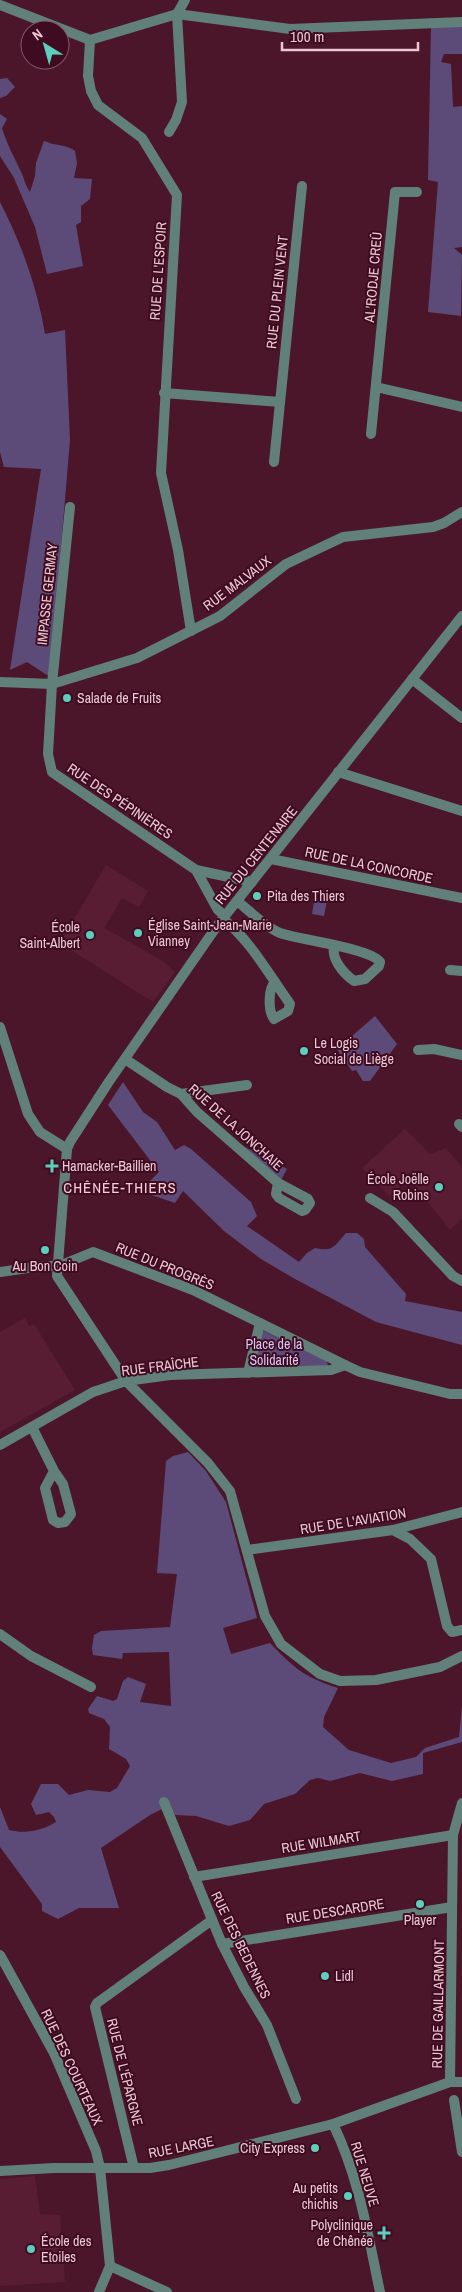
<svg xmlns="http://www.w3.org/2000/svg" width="462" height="2292" font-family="'Archivo Narrow',sans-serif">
	<rect width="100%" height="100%" fill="#4b162a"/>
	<g fill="#591d33">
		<polygon points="106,865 148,891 139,907 122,898 104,928 163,961 175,972 153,1002 60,943"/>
		<polygon points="405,1129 430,1154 446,1148 462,1167 462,1218 450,1230 409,1178 389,1196 362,1168"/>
		<polygon points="25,1318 29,1326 34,1324 75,1390 0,1432 0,1332"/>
		<polygon points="35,2176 40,2214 60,2215 65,2282 0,2286 0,2179"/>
	</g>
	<g fill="#5c4b79">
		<polygon points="462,26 462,54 444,54 441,62 451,64 453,107 462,106 462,247 454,248 462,255 461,316 428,312 438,182 428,180 431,27"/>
		<polygon points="7,78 15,87 6,96 0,98 0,79"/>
		<path d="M0 114 7 119 2 128C7 145 15 158 22 174 25 181 25 185 30 192L35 176 36 163 44 141C55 146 66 144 75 151L77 163 74 178 92 179 90 199 81 206V222L76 225 83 266 47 274 35 227 14 178 0 156Z"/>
		<path d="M0 202C22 245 37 287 45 334L65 330 70 440 50 677 27 662 10 670 41 469 4 467 0 452Z"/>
		<polygon points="326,889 329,890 324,916 312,914 316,890 325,892"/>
		<polygon points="375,1016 397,1044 370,1081 363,1081 356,1070 352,1071 337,1049"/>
		<path d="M123 1082 143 1112 157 1122 175 1150 184 1145 191 1149 251 1202 257 1216 247 1226 299 1262 307 1253 315 1248C334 1252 334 1246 346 1233H357L364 1239 365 1247 406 1294 405 1301 462 1312V1345L376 1322 295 1279 261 1259 224 1231 183 1191 175 1203 140 1191 159 1172 108 1105Z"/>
		<polygon points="241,1145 287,1169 281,1180"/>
		<polygon points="264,1331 327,1361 328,1366 255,1369 252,1366 262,1332"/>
		<path d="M188 1452 206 1471 226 1502 257 1618 223 1628 231 1654 270 1643C294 1668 304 1677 338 1688L324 1717 323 1727 349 1750 391 1763 416 1757 425 1748 459 1737 462 1706V1742L423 1753V1774L392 1781 360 1773 330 1781 318 1778 310 1780 295 1794 264 1804 250 1820 229 1826 196 1816 175 1815 170 1805 150 1815 101 1848 119 1908H79L58 1919 42 1911V1904L0 1847V1807L9 1830C26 1834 41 1831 56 1822L54 1817 49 1812 36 1815 31 1804 41 1784H58L69 1795 88 1790 110 1792 117 1788 130 1766 126 1759 109 1749 110 1727 104 1719 89 1713 88 1709 97 1696 113 1701 117 1699 123 1681 128 1677 146 1684 140 1702 171 1706 169 1652 123 1653 122 1659 93 1655 92 1648 94 1635 101 1631 170 1627 177 1574 157 1573 166 1461 173 1456Z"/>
	</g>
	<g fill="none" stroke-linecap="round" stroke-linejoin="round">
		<g stroke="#608079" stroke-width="10">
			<polyline points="0,5 90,40"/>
			<polyline points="90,40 88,76 91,91 98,105 142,138 177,195 161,473 178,550 191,631"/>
			<polyline points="90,40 177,14 290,29 462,22"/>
			<polyline points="169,132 176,120 182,102 177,14 185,0"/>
			<polyline points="376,387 462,407"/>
			<polyline points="164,393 280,402"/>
			<polyline points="371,434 395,192 417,192"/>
			<polyline points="274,462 302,186"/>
			<polyline points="70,507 52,684 48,754 52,772 196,870 252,882"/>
			<polyline points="462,616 217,926 108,1083 70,1142 67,1149 57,1276 126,1381 208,1463 230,1491 265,1616 281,1644 320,1674 340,1681 376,1680 440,1667 462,1656"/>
			<polyline points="412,679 462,718"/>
			<polyline points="0,682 52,684 137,658 220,616 286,564 343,537 433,527 444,523 462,512"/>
			<polyline points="338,772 462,811"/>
			<polyline points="271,859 462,898"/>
			<polyline points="196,870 218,910 225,916"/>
			<path d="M237 901C250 911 265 927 280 933 300 940 370 948 380 962L379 966 365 979 354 981C343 973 331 959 334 945"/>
			<path d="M223 919C250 940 268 973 288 1001L290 1004 288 1011 274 1019C268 1011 268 989 275 982"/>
			<polyline points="450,970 462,971"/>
			<polyline points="0,1027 28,1114 40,1132 67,1149"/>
			<polyline points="418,1050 434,1049 462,1055"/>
			<polyline points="125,1059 167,1087 181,1094 197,1112 278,1183 276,1194 279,1198 302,1211 305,1210 310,1203 308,1199 278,1183"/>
			<polyline points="181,1094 247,1085"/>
			<polyline points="459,1124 462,1127"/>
			<polyline points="370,1198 393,1212 453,1276 462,1281"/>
			<polyline points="0,1272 42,1266 59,1266 93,1252 193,1290 260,1323"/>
			<polyline points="345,1365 360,1372 450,1394 462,1394"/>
			<polyline points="32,1427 54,1471 63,1484 71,1514 65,1522 58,1523 53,1520 45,1488 54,1471"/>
			<polyline points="0,1445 93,1392 126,1381 170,1375 331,1370 345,1365 260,1323 248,1373"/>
			<polyline points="393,1530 410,1539 431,1559 447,1626 452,1632 462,1630"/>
			<polyline points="247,1550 393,1530 462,1512"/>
			<polyline points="0,1634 31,1656 91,1687"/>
			<polyline points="164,1802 222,1944 244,1987 267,2025 296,2099"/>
			<polyline points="194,1877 453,1835"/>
			<polyline points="222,1944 452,1907"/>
			<polyline points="0,1955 54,2053 96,2151 100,2168 110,2266 99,2292"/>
			<polyline points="450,2082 453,1835 462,1803"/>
			<polyline points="454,2100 462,2152"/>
			<path d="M333 2124C359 2177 368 2235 380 2292"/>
			<polyline points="134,2168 95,2007 97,2003 212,1920"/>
			<polyline points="0,2171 54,2168 150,2168 169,2165 333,2124 450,2082 462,2082"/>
			<polyline points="110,2266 167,2292"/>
		</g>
	</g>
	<g fill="#5ccebb" stroke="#3f0b20" stroke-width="2">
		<circle cx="67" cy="698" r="5"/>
		<circle cx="257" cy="896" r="5"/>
		<circle cx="138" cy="933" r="5"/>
		<circle cx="90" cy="935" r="5"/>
		<circle cx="304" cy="1051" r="5"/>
		<path d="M49.5 1158.5h5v5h5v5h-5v5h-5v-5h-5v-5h5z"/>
		<circle cx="439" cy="1187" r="5"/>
		<circle cx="45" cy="1250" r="5"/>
		<circle cx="420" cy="1904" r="5"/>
		<circle cx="325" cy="1976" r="5"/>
		<circle cx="315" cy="2148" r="5"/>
		<circle cx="348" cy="2196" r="5"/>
		<path d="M381.5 2225.5h5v5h5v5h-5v5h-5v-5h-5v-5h5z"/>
		<circle cx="31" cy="2249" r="5"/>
	</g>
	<g text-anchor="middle" stroke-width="4" stroke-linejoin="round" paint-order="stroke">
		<g font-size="14" fill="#ebc8d1" stroke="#3f0b20">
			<text transform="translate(158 271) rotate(-86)" y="5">RUE DE L'ESPOIR</text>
			<text transform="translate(373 277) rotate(-85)" y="5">AL'RODJE CREÛ</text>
			<text transform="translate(277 292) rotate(-84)" y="5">RUE DU PLEIN VENT</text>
			<text transform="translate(237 583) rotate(-37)" y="5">RUE MALVAUX</text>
			<text transform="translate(47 594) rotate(-84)" y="5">IMPASSE GERMAY</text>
			<text transform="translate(120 801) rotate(34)" y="5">RUE DES PÉPINIÈRES</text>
			<text transform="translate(256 855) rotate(-51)" y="5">RUE DU CENTENAIRE</text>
			<text transform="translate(369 865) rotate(12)" y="5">RUE DE LA CONCORDE</text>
			<text transform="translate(236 1127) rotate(42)" y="5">RUE DE LA JONCHAIE</text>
			<text transform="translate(165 1266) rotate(22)" y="5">RUE DU PROGRÈS</text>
			<text transform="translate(160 1366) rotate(-7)" y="5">RUE FRAÎCHE</text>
			<text transform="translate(353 1521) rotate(-9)" y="5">RUE DE L'AVIATION</text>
			<text transform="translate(321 1842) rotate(-9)" y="5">RUE WILMART</text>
			<text transform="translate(335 1911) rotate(-9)" y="5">RUE DESCARDRE</text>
			<text transform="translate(241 1945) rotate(64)" y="5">RUE DES BEDENNES</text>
			<text transform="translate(438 2004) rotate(-89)" y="5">RUE DE GAILLARMONT</text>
			<text transform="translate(72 2067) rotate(65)" y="5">RUE DES COURTEAUX</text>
			<text transform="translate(125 2072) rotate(76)" y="5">RUE DE L'ÉPARGNE</text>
			<text transform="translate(181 2147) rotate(-11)" y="5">RUE LARGE</text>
			<text transform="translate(365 2174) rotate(73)" y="5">RUE NEUVE</text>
		</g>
		<g font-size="14" fill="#ebc8d1" stroke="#3f0b20" text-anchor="start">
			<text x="77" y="703">Salade de Fruits</text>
			<text x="267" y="901">Pita des Thiers</text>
			<text x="148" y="930">Église Saint-Jean-Marie<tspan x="148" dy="16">Vianney</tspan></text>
			<text x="80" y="932" text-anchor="end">École<tspan x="80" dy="16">Saint-Albert</tspan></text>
			<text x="314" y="1048">Le Logis<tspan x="314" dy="16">Social de Liège</tspan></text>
			<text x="62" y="1171">Hamacker-Baillien</text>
			<text x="429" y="1184" text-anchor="end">École Joëlle<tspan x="429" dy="16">Robins</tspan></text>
			<text x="45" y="1271" text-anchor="middle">Au Bon Coin</text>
			<text x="420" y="1925" text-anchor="middle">Player</text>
			<text x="335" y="1981">Lidl</text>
			<text x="305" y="2153" text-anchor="end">City Express</text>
			<text x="338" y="2193" text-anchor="end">Au petits<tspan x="338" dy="16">chichis</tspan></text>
			<text x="373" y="2230" text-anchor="end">Polyclinique<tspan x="373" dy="16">de Chênée</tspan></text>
			<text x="41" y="2246">École des<tspan x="41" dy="16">Etoiles</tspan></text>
		</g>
		<g font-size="14" fill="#d6c6f4" stroke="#3f0b20">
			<text x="274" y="1349">Place de la<tspan x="274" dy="16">Solidarité</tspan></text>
		</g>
		<g font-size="15" letter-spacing="1" fill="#f7cdd8" stroke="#3f0b20">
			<text x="120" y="1193">CHÊNÉE-THIERS</text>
		</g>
	</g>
	<g transform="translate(45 45) rotate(323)"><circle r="24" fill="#3f0b20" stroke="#845767"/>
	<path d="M0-4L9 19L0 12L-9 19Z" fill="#5ccebb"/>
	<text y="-8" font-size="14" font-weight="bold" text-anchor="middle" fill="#ebc8d1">N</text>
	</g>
	<path d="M282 42v8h136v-8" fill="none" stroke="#ebc8d1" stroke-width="2.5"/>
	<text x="290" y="42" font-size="15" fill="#ebc8d1" stroke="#3f0b20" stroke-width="4" paint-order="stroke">100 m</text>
</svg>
